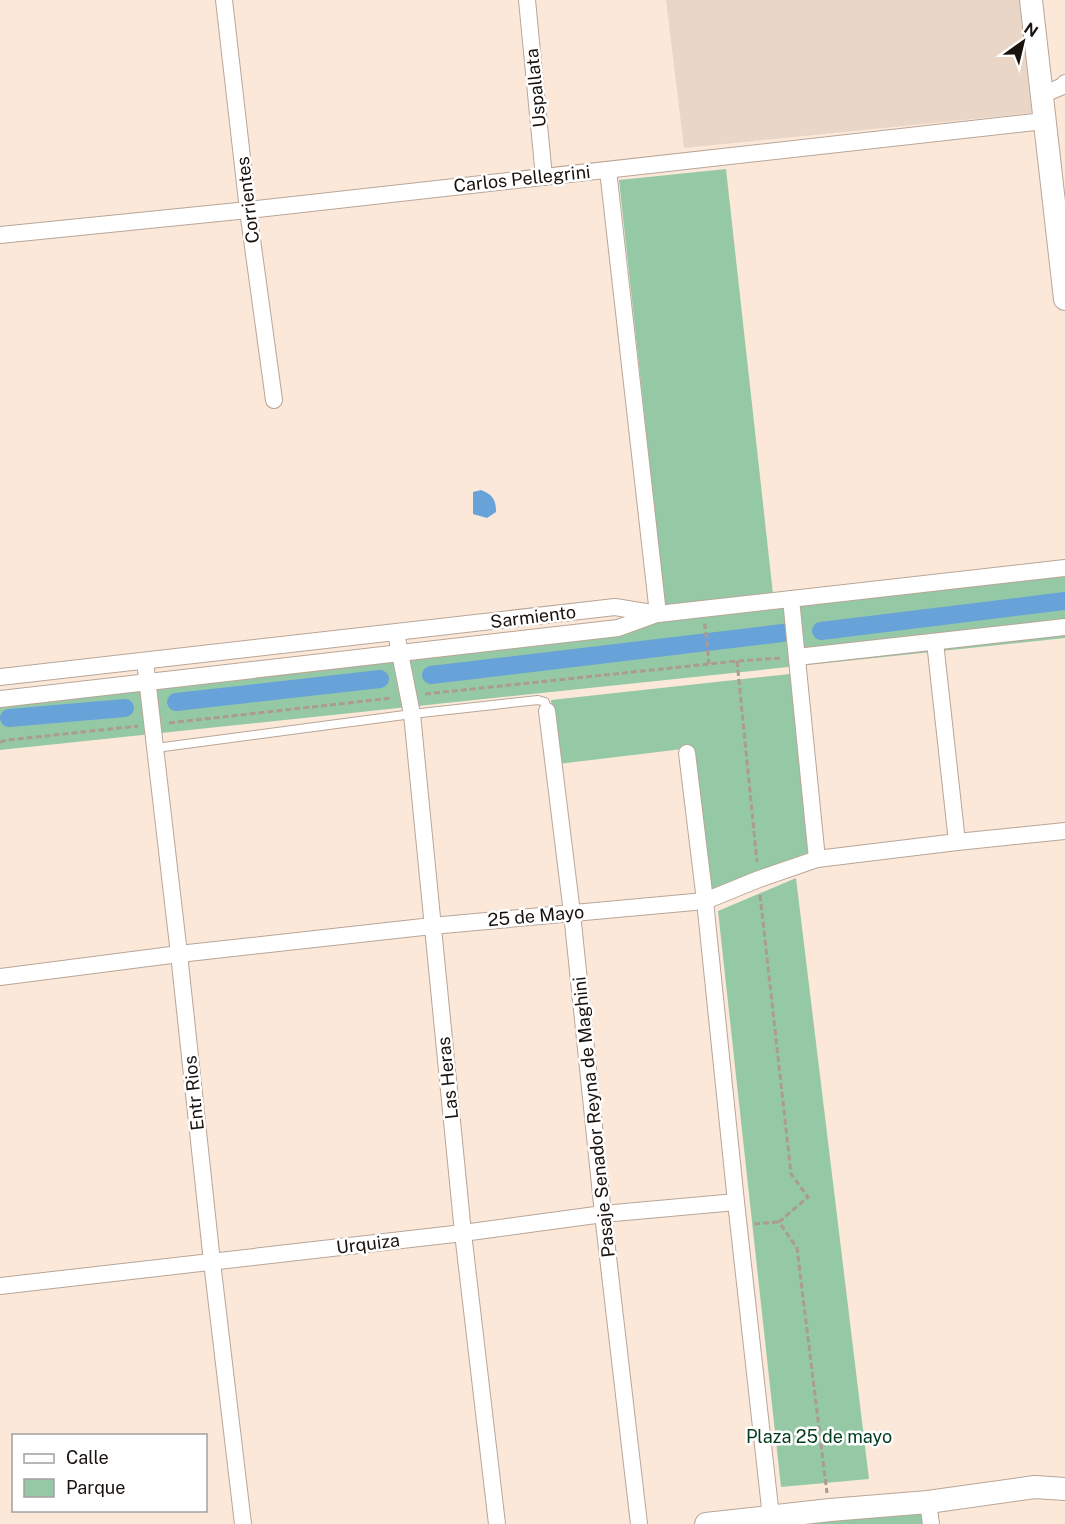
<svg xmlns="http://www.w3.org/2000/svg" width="1065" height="1524" font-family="'Public Sans',sans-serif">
	<rect width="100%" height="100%" fill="#fce8d9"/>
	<polygon fill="#e9d6c6" points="666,0 1019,0 1032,113 684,148"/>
	<g fill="#95c9a5">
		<polygon points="726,169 773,594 665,605 619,180"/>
		<polygon points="1065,573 1065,638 0,750 0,693"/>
		<polygon points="790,674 808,853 710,893 691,748 558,764 551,700"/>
		<polygon points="796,878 869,1479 781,1487 718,911"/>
		<polygon points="928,1502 931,1524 706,1524"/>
	</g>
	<path fill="#67a2d9" d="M481 490C493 495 496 500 496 512L487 518 473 514V492Z"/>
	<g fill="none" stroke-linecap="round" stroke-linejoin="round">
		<g stroke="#67a2d9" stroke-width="18">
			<polyline points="821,631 1065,601"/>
			<polyline points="431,675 783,633"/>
			<polyline points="176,702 380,679"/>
			<polyline points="9,718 125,708"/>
		</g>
		<defs>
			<polyline id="lane" points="156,748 412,714 538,700 545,702 547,711"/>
			<g id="street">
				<polyline points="224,0 248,210 274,400"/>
				<polyline points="527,0 544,177"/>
				<polyline points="1042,95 1063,86 1065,83"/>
				<polyline points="608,170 658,614"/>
				<polyline points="0,235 248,210 1044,121"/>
				<polyline points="791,599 817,859"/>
				<polyline points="396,633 412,714 463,1233 497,1524"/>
				<polyline points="935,642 957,842"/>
				<polyline points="797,657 1065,627"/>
				<polyline points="145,661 179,954 212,1262 243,1524"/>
				<polyline points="0,677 615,607 658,614 1065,568"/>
				<polyline points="0,699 618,628 654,615"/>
				<polyline points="547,711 572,913 603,1214 639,1524"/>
				<polyline points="687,753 705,901 736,1202 771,1517"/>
				<polyline points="0,977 179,954 432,926 705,901 759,879 817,859 957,842 1065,831"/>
				<polyline points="0,1286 463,1233 603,1214 736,1202"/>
				<polyline points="928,1502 931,1524"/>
			</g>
			<g id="secondary">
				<polyline points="1031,0 1065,299"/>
				<polyline points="706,1524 830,1510 928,1502 1035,1487 1065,1489"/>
			</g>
		</defs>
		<use href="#lane" stroke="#b9a698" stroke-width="10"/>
		<use href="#street" stroke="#b9a698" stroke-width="18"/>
		<use href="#secondary" stroke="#b9a698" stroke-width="24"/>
		<g stroke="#ab9b90" stroke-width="3" stroke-dasharray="6 3" stroke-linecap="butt">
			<polyline points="703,625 705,625 709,664"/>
			<polyline points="737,661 757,862"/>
			<polyline points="425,694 737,661 782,658"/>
			<polyline points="169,723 392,698"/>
			<polyline points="0,742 8,740 138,726"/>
			<polyline points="760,895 791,1174 808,1197 779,1222 797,1248 827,1493"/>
			<polyline points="754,1224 779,1222"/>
		</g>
		<use href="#lane" stroke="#fff" stroke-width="8"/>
		<use href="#street" stroke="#fff" stroke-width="16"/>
		<use href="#secondary" stroke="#fff" stroke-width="22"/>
	</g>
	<g text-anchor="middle" stroke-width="5" stroke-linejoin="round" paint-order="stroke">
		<g font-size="18" fill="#19120d" stroke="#fff">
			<text transform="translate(536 88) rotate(-96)" y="6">Uspallata</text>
			<text transform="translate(522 179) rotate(-6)" y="6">Carlos Pellegrini</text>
			<text transform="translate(248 200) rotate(-97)" y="6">Corrientes</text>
			<text transform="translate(533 617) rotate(-7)" y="6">Sarmiento</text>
			<text transform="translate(536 916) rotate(-5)" y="6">25 de Mayo</text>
			<text transform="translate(448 1078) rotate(-96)" y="6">Las Heras</text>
			<text transform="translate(194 1093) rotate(-96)" y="6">Entr Rios</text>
			<text transform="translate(594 1117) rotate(-96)" y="6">Pasaje Senador Reyna de Maghini</text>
			<text transform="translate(368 1244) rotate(-7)" y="6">Urquiza</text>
		</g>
		<g font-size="18" fill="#003b1c" stroke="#fff">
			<text x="819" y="1443">Plaza 25 de mayo</text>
		</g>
	</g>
	<rect x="12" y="1434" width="195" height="78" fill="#ffffff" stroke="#a3a09e" stroke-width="1.5"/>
	<rect x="24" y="1454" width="30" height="9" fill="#ffffff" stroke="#a3a09e" stroke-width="1.5"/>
	<text x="66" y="1464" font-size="18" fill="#19120d">Calle</text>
	<rect x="24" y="1479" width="30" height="18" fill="#95c9a5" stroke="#a3a09e" stroke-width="1.5"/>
	<text x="66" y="1494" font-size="18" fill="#19120d">Parque</text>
	<g transform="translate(1023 42) rotate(34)" stroke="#ffffff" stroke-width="4.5" paint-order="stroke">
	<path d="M0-4.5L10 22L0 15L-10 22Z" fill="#19120d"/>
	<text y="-9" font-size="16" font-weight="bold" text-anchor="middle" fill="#19120d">N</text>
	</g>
</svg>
